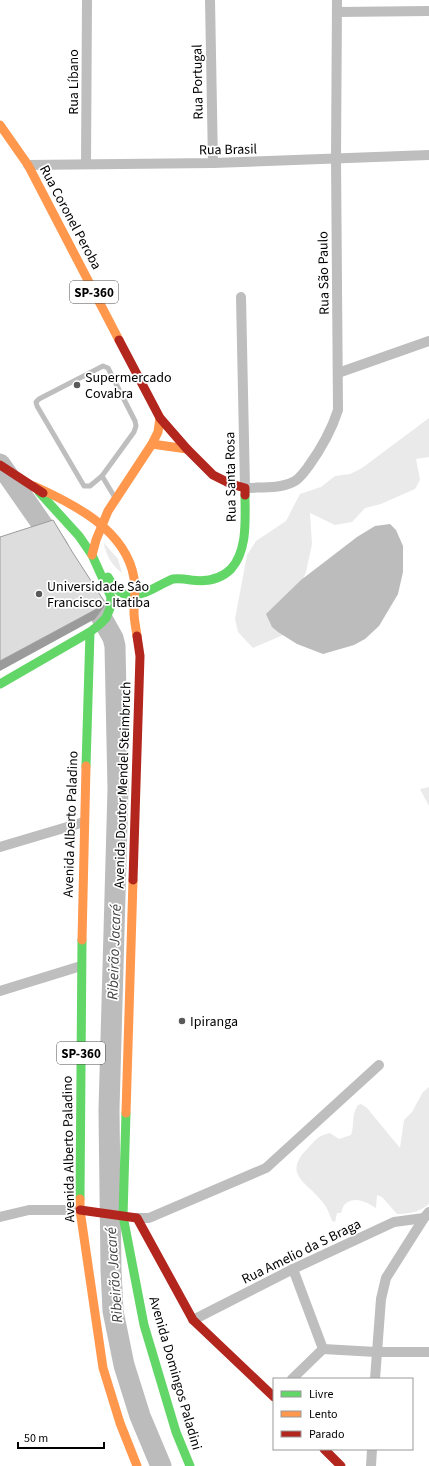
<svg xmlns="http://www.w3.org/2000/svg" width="429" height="1466" font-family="'Source Sans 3',sans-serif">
	<rect width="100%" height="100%" fill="#fff"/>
	<g fill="#eaeaea">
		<polygon points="429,418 429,457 416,459 420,480 415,489 381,504 365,508 352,522 335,525 310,513 312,544 306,572 297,594 290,632 253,648 238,632 235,619 247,555 256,541 286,521 300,494 321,487 335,476 350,474 362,468"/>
		<path d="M104 543 118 559 122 573C113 567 105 554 104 543Z"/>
		<polygon points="429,787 429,806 420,789"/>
		<path d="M429 1087V1204C419 1212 409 1214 397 1214L382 1197 377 1195 376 1208C368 1203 355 1195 345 1204 343 1206 342 1210 341 1213H337L335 1222 332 1221C330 1216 328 1209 324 1204 310 1183 281 1176 307 1149 316 1140 317 1136 330 1133L339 1139 351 1135C355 1123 351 1115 358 1105L361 1104 367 1108 400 1148 404 1120 412 1112 423 1092Z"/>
	</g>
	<polygon fill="#bcbcbc" points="390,524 396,530 403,546 403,572 398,594 379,626 365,639 354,645 323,654 297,644 278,632 272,627 266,614 301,580 357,537 375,526"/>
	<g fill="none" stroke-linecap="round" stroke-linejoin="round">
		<g stroke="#bcbcbc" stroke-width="21">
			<polyline points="0,464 58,547"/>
			<polyline points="94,604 113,638 115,646 118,789 109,1110 111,1270 113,1311 124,1365 140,1416 161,1466"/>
		</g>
		<g stroke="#bebebe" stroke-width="5">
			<polygon points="103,366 108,368 135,421 136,426 134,432 102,476 90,486 84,486 37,406 36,402 39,399"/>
			<polyline points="102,476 114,496"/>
		</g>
		<g stroke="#bebebe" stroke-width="10">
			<polyline points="210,0 213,163"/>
			<polyline points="337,12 429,11"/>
			<polyline points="86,164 87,0"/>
			<polyline points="28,165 213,163 429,155"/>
			<path d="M241 297 245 488C260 487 279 489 293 482 299 480 304 472 308 467 321 449 331 432 338 410L336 159 337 0"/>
			<polyline points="338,373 429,341"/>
			<polyline points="0,847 84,822"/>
			<polyline points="0,991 81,966"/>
			<polyline points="0,1217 29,1210 80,1210"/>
			<polyline points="137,1218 149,1218 266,1168 379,1065"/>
			<polyline points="293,1269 323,1349"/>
			<polyline points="193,1320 293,1269 394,1222 424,1218"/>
			<polyline points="323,1349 376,1352 429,1352"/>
			<polyline points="292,1379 323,1349"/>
			<polyline points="375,1379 381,1299 386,1278 424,1218 429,1212"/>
			<polyline points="371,1466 372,1449"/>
		</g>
		<g stroke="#63d668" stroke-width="9">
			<polyline points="39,492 79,536 92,555 111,597 110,608 106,618 99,625 90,632 86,766"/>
			<path d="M108 577C113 586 119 595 130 595 146 596 159 584 173 579 179 578 185 579 191 580 206 582 220 580 231 569 248 550 245 519 245 495"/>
			<polyline points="0,684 90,632"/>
			<polyline points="126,1113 123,1216 144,1325 176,1432 190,1466"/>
			<polyline points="80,1199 82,940"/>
		</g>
		<g stroke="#ff974d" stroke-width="9">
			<polyline points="0,125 28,165 119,340"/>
			<polyline points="152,444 187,449"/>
			<path d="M34 486C74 504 126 530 134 578 136 589 134 601 134 612 134 620 136 628 137 636"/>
			<polyline points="92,555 96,540 108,511 152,444 158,432 160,418"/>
			<polyline points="82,940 86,766"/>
			<polyline points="126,1113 133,880"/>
			<polyline points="80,1199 80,1210 103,1368 120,1423 137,1466"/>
		</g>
		<g stroke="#b3261e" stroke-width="9">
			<polyline points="119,340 160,418 187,449 213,475 231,484 245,488 245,495"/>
			<polyline points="0,465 43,493"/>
			<polyline points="133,880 140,656 137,636"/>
			<polyline points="80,1210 137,1218 193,1320 274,1397"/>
			<polyline points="324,1449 341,1466"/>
		</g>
	</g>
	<polygon fill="#9b9b9b" points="106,604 95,619 0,671 0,661"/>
	<polygon fill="#ddd" stroke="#9b9b9b" points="53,520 73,553 106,604 0,661 0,537"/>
	<g fill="#595959" stroke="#fff" stroke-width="1.5">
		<circle cx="77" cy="385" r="4"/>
		<circle cx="39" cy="594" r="4"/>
		<circle cx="182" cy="1021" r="4"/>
	</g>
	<g text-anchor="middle" stroke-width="3.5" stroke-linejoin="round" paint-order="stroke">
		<g fill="#fff" stroke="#4c4c4c" stroke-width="1">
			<rect x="70" y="281" width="48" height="22" rx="3"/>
			<rect x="57" y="1042" width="48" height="22" rx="3"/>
		</g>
		<g font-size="13" font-weight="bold" fill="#000">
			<text x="94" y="297">SP-360</text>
			<text x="81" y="1058">SP-360</text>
		</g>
		<g font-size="14" fill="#000" stroke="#fff">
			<text transform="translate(73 82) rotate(-90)" y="5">Rua Líbano</text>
			<text transform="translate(197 82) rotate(-91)" y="5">Rua Portugal</text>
			<text transform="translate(228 149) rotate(-1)" y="5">Rua Brasil</text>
			<text transform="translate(71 217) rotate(62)" y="5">Rua Coronel Peroba</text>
			<text transform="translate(323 273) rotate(-91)" y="5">Rua São Paulo</text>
			<text transform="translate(230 477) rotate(-91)" y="5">Rua Santa Rosa</text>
			<text transform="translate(122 785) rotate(-88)" y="5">Avenida Doutor Mendel Steimbruch</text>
			<text transform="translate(70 824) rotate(-88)" y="5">Avenida Alberto Paladino</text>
			<text transform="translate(68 1149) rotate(-91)" y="5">Avenida Alberto Paladino</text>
			<text transform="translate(301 1251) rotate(-26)" y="5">Rua Amelio da S Braga</text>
			<text transform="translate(176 1373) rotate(74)" y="5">Avenida Domingos Paladini</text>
		</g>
		<g font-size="14" fill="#000" stroke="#fff" text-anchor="start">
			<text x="85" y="382">Supermercado<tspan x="85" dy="16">Covabra</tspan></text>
			<text x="47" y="591">Universidade Sâo<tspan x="47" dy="16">Francisco - Itatiba</tspan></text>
			<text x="190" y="1026">Ipiranga</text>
		</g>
		<g font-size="15" font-style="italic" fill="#414141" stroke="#fff">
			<text transform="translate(114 952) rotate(-88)" y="5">Ribeirão Jacaré</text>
			<text transform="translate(114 1275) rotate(-94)" y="5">Ribeirão Jacaré</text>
		</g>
	</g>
	<rect x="273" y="1378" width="140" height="72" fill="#ffffff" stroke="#999999"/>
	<rect x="281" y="1391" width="20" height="6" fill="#63d668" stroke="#999999"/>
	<text x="309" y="1398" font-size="12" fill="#000000">Livre</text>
	<rect x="281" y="1411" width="20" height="6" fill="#ff974d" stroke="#999999"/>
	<text x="309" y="1418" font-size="12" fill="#000000">Lento</text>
	<rect x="281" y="1431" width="20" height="6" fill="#b3261e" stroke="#999999"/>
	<text x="309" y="1438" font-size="12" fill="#000000">Parado</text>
	<path d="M18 1442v6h86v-6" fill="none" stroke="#000000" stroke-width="2"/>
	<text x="24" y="1442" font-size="12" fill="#000000" stroke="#ffffff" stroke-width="3" paint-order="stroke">50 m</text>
</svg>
